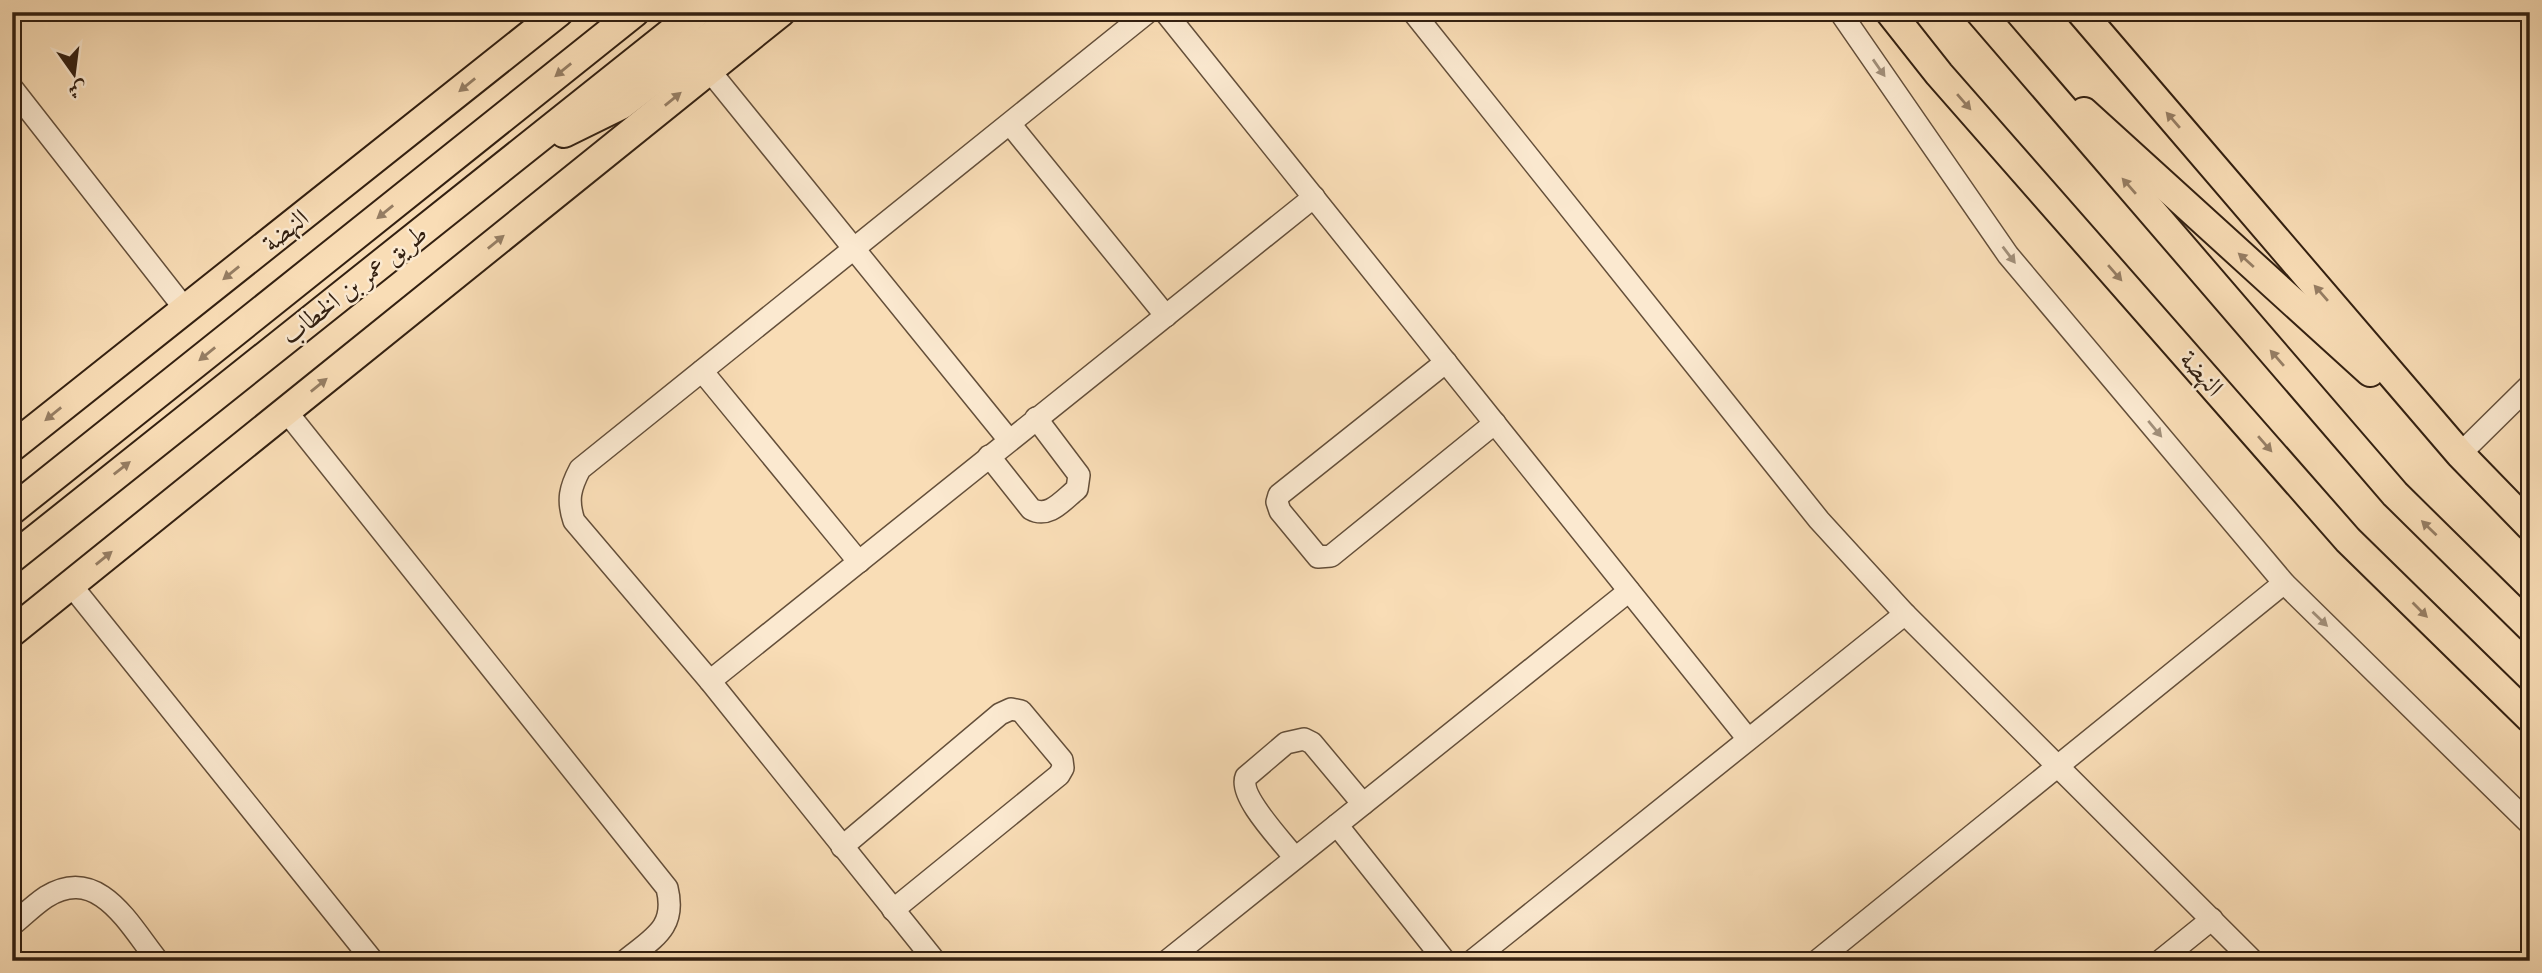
<svg xmlns="http://www.w3.org/2000/svg" width="2542" height="973" font-family="'Sorts Mill Goudy',Amiri,serif">
	<rect width="100%" height="100%" fill="#f9ddb6"/>
	<filter id="stains"><feTurbulence type="fractalNoise" baseFrequency=".00286" numOctaves="4"/><feColorMatrix values="0 0 0 0 .2 0 0 0 0 .09 0 0 0 0 .02 0 0 0 .5 -.17"/></filter>
	<radialGradient id="worn" r=".72"><stop offset=".6" stop-color="#630" stop-opacity="0"/><stop offset="1" stop-color="#630" stop-opacity=".3"/></radialGradient>
	<g fill="none" stroke-linecap="round" stroke-linejoin="round">
		<defs>
			<g id="minor">
				<polyline points="1165,12 1748,739"/>
				<polyline points="1413,12 1819,520 1905,614 2253,961"/>
				<polyline points="1840,12 2008,255 2284,583 2530,824"/>
				<polyline points="709,70 1009,440"/>
				<polyline points="12,88 185,309"/>
				<polyline points="1010,124 1166,316"/>
				<polyline points="1446,362 1279,495 1277,502 1280,511 1318,557 1331,556 1495,423"/>
				<polyline points="702,371 859,562"/>
				<path d="M286 411 667 888C677 928 653 938 625 961"/>
				<polyline points="2460,454 2530,385"/>
				<path d="M989 456 1031 509C1049 519 1063 500 1077 489L1079 475 1036 418"/>
				<polyline points="71,585 373,961"/>
				<polyline points="710,681 1314,197"/>
				<polyline points="1337,825 1445,961"/>
				<polyline points="842,847 1000,714 1011,709 1021,711 1062,760 1063,768 1059,775 893,910"/>
				<path d="M1295 858C1282 841 1238 796 1246 777L1286 743 1304 739 1312 743 1363 804"/>
				<path d="M12 925C23 916 34 905 46 897 99 864 129 925 158 961"/>
				<path d="M935 961 710 681 574 521C567 500 570 488 580 469L1148 12"/>
				<polyline points="1167,961 1629,591"/>
				<polyline points="1472,961 1905,614"/>
				<polyline points="1817,961 2284,583"/>
				<polyline points="2160,961 2212,919"/>
			</g>
			<g id="major">
				<polyline points="1890,12 1939,74 2348,540 2530,718"/>
				<polyline points="1980,12 2395,494 2530,627"/>
				<polyline points="2081,12 2460,454 2530,526"/>
				<polyline points="2084,112 2370,372"/>
				<polyline points="564,133 621,105 742,12"/>
				<polyline points="12,447 559,12"/>
				<polyline points="12,510 635,12"/>
				<polyline points="12,558 697,12"/>
				<polyline points="12,632 781,12"/>
			</g>
		</defs>
		<use href="#minor" stroke="#644f3a" stroke-width="24"/>
		<use href="#major" stroke="#332011" stroke-width="32"/>
		<use href="#minor" stroke="#fbe9d0" stroke-width="21"/>
		<use href="#major" stroke="#f9ddb6" stroke-width="28"/>
	</g>
	<defs><path id="oneway-solid" d="M-6-.8H1V-3.2L6.5 0L1 3.2V.8H-6Z" transform="scale(1.75)"/></defs>
	<g fill="#a18f7a">
		<use href="#oneway-solid" transform="translate(1879 68) rotate(55)"/>
		<use href="#oneway-solid" transform="translate(2009 255) rotate(53)"/>
		<use href="#oneway-solid" transform="translate(2155 429) rotate(50)"/>
		<use href="#oneway-solid" transform="translate(2320 619) rotate(44)"/>
	</g>
	<g fill="#967e64">
		<use href="#oneway-solid" transform="translate(563 70) rotate(141)"/>
		<use href="#oneway-solid" transform="translate(467 85) rotate(141)"/>
		<use href="#oneway-solid" transform="translate(673 99) rotate(-39)"/>
		<use href="#oneway-solid" transform="translate(1964 102) rotate(49)"/>
		<use href="#oneway-solid" transform="translate(2173 120) rotate(-131)"/>
		<use href="#oneway-solid" transform="translate(2129 186) rotate(-131)"/>
		<use href="#oneway-solid" transform="translate(385 212) rotate(141)"/>
		<use href="#oneway-solid" transform="translate(496 242) rotate(-39)"/>
		<use href="#oneway-solid" transform="translate(2246 260) rotate(-138)"/>
		<use href="#oneway-solid" transform="translate(231 273) rotate(141)"/>
		<use href="#oneway-solid" transform="translate(2115 273) rotate(49)"/>
		<use href="#oneway-solid" transform="translate(2321 293) rotate(-131)"/>
		<use href="#oneway-solid" transform="translate(207 354) rotate(141)"/>
		<use href="#oneway-solid" transform="translate(2277 358) rotate(-131)"/>
		<use href="#oneway-solid" transform="translate(319 385) rotate(-39)"/>
		<use href="#oneway-solid" transform="translate(53 414) rotate(141)"/>
		<use href="#oneway-solid" transform="translate(2265 444) rotate(49)"/>
		<use href="#oneway-solid" transform="translate(122 468) rotate(-38)"/>
		<use href="#oneway-solid" transform="translate(2429 528) rotate(-136)"/>
		<use href="#oneway-solid" transform="translate(104 558) rotate(-39)"/>
		<use href="#oneway-solid" transform="translate(2420 610) rotate(45)"/>
	</g>
	<g text-anchor="middle" stroke-width="5" stroke-linejoin="round" paint-order="stroke">
		<g font-size="26" fill="#332011" stroke="#fbe9d0">
			<text transform="translate(285 230) rotate(-39)" y="9">النهضة</text>
			<text transform="translate(354 284) rotate(-38)" y="9">طريق عمر بن الخطاب</text>
			<text transform="translate(2202 373) rotate(49)" y="9">النهضة</text>
		</g>
	</g>
	<rect width="2542" height="973" fill="none" stroke="#f9ddb6" stroke-width="42"/>
	<rect x="14" y="14" width="2514" height="945" fill="none" stroke="#332011" stroke-width="3.5"/>
	<rect x="21" y="21" width="2500" height="931" fill="none" stroke="#332011" stroke-width="2"/>
	<g transform="translate(74 74) rotate(166)" stroke="#fbe9d0" stroke-width="5" paint-order="stroke">
	<path d="M0-5L12 26L0 18L-12 26Z" fill="#332011"/>
	<text y="-10" font-size="19" font-weight="bold" text-anchor="middle" fill="#332011">ش</text>
	</g>
	<rect width="100%" height="100%" filter="url(#stains)"/>
	<rect width="100%" height="100%" fill="url(#worn)"/>
</svg>
